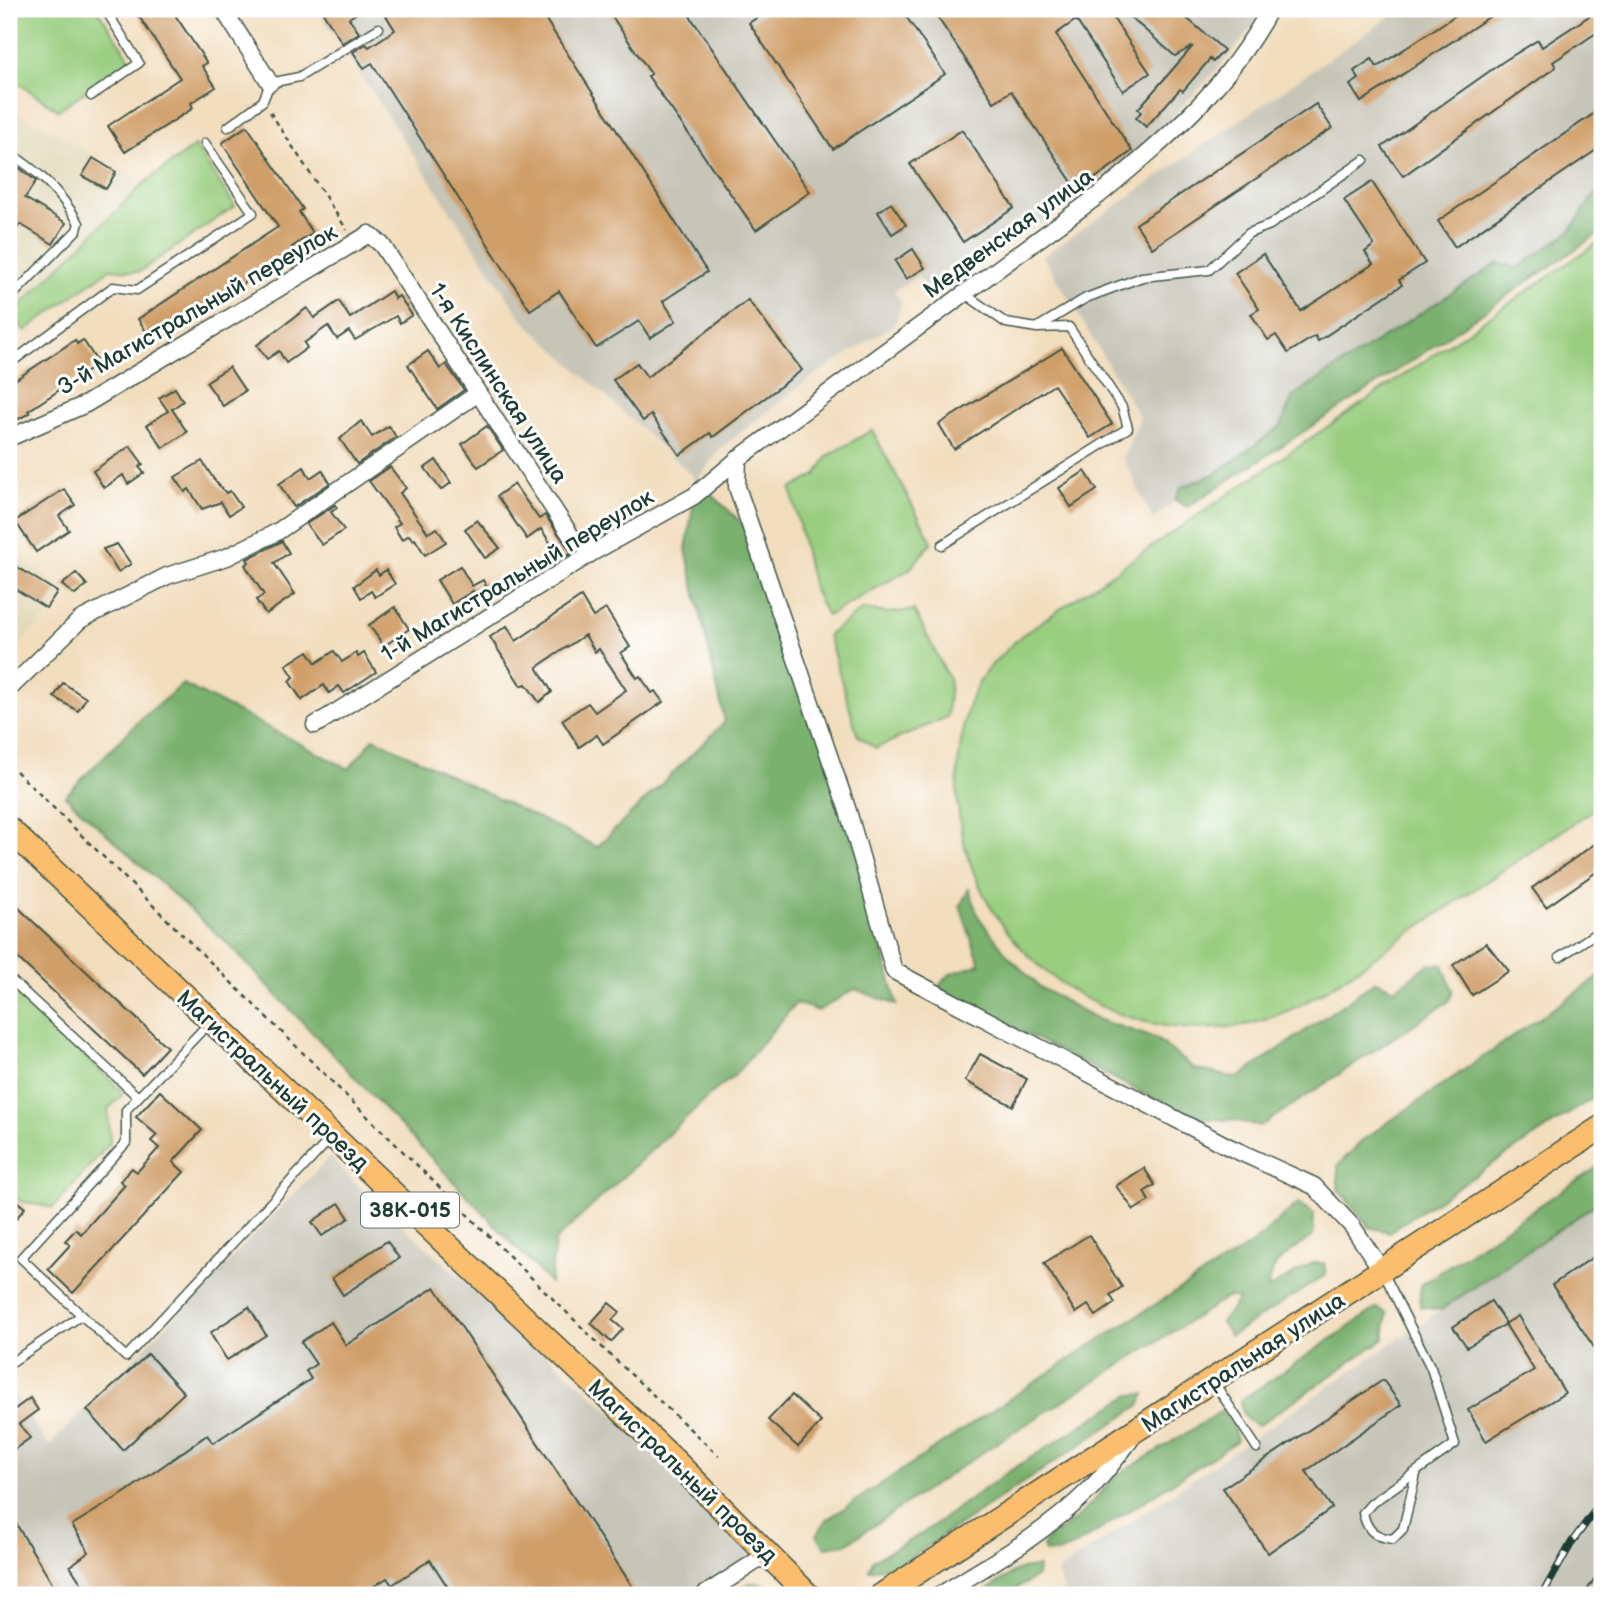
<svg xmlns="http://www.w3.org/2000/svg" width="1611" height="1604" font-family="'Balsamiq Sans',sans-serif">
	<rect width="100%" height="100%" fill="#fff"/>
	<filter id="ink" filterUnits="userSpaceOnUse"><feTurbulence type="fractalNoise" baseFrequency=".0143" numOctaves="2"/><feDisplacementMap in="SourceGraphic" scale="14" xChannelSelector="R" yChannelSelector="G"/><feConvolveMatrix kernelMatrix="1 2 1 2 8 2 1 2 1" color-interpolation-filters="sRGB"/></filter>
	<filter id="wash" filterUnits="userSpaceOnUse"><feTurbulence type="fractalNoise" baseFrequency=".00686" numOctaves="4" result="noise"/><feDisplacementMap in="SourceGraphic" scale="28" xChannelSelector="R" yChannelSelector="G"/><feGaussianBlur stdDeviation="1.57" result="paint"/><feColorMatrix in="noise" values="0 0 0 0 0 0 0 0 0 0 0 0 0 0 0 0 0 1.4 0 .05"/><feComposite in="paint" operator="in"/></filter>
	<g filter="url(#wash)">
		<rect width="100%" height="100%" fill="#f2ddbd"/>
		<g fill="#e1d8b7">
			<polygon points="9,107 141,181 9,314"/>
			<polygon points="9,553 69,593 9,656"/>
		</g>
		<g fill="#c7c5b8">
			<polygon points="317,9 1266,9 1232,53 1152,139 1043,222 940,289 925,285 918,276 894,291 901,302 895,324 813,376 722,447 697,480 522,319"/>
			<polygon points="1401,9 1602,9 1602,190 1594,195 1570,231 1517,268 1497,263 1293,396 1281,426 1215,474 1181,487 1175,500 1153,520 1123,458 1140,418 1043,256"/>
			<polygon points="330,1157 359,1187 769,1553 708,1595 9,1595 9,1388 49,1446"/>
			<polygon points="1602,1200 1602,1595 1057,1595 1063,1589 1058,1571"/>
		</g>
		<g fill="#99ce7f" stroke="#5c865a" stroke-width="2">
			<polygon points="9,9 97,9 131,60 58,110 9,77"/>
			<polygon points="195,146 235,206 139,272 110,269 25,331 11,315 143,184"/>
			<path d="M1602 240V804C1536 848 1471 892 1405 936 1354 970 1301 1016 1239 1026 1082 1050 940 915 959 758 962 732 967 698 982 677 992 662 1009 648 1022 635Z"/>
			<polygon points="872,430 932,542 910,569 827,616 813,588 791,489 816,475 828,456"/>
			<polygon points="863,609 887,613 914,610 950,681 947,717 876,748 858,736 828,635"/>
			<polygon points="9,986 124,1093 108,1109 110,1143 53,1208 20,1201 9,1192"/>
			<polygon points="750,1583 762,1584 776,1595 730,1595"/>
		</g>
		<g fill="#7ab16e" stroke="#4c7751" stroke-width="2">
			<polygon points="1602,192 1602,231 1391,375 1187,507 1175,500 1181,487 1215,474 1281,426 1293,396 1498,263 1518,268 1570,231 1594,195"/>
			<polygon points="697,480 746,527 844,802 897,1005 855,989 818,1011 796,1003 734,1076 712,1093 555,1241 550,1283 231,947 65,796 142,718 183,684 349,769 374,738 597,847 725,722 686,550"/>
			<polygon points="969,889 978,916 1009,957 1041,988 1099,1020 1155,1038 1195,1069 1238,1078 1376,981 1395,989 1429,964 1443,965 1453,991 1449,1001 1261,1126 1234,1120 1191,1118 937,988 950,974 980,964 960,906"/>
			<polygon points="1602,975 1602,1092 1389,1232 1369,1227 1338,1189 1338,1165 1364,1139"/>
			<polygon points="1602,1164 1602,1200 1441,1310 1420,1307 1420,1285"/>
			<path d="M1298 1203 1314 1214 1313 1236C1293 1251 1267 1262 1268 1289L1312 1263H1324L1326 1275 1230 1336 1221 1322 1239 1299 1228 1297 998 1442 846 1544 825 1547 817 1535 825 1521 1088 1347 1253 1243Z"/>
			<polygon points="1377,1308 1387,1313 1384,1339 1257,1426 1244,1417 1240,1401"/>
			<polygon points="1145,1394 1140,1405 899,1565 869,1570 873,1560 923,1533 1008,1472 1130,1395"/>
			<polygon points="1222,1411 1233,1425 1237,1441 1073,1547 1057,1553 1045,1552 1043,1545 1047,1540 1079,1517 1116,1476"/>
			<polygon points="1038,1567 1037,1576 1007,1595 979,1595 1019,1569"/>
		</g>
		<g id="blocks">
			<g fill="#d09f69">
				<polygon points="134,9 171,9 207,63 202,66 216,87 191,103 193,108 125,152 108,126 180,78"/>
				<polygon points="321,9 363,9 349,18 359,33 342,43"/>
				<polygon points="382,9 539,9 707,272 663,301 676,321 650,338 639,321 596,348 559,291 530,310 372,63 364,68 353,52 366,44 369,47 395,30"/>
				<polygon points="607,9 685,9 810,192 756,230 648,76 651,74"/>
				<polygon points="770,9 901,9 945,74 833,149 749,23"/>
				<polygon points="932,9 1107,9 1150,73 1123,91 1076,20 1056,34 1132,151 1078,191 1011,91 994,102"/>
				<polygon points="1121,9 1176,9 1224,50 1213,62 1210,59 1183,91 1180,89 1146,127 1136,118 1141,112 1138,109 1193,46 1175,56"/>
				<polygon points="1465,9 1501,9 1361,102 1350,85 1359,79 1354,71 1372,59 1377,67"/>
				<polygon points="1600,9 1602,9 1602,29 1553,62 1556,67 1403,176 1382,147 1504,61 1538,40 1542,47"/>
				<polygon points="1316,104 1332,128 1152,248 1136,224"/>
				<polygon points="1602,108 1602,146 1455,247 1438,221"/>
				<polygon points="247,126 303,209 299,212 313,233 292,247 294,250 154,343 138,319 278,227 222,143"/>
				<polygon points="962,130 1014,208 963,242 910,164"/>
				<polygon points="93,158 116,172 106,189 82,176"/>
				<polygon points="18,167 36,181 25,198 66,223 53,244 20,224 9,242 9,182"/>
				<polygon points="1372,182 1425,263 1399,280 1402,285 1318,341 1315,336 1288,353 1276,335 1268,340 1251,314 1259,309 1235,273 1263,254 1301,311 1373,264 1365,252 1374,245 1344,200"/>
				<polygon points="891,203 906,225 892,234 878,212"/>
				<polygon points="913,249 925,268 906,279 895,261"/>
				<polygon points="391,291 395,299 399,296 412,315 400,323 396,316 355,340 349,331 337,339 328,326 304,343 307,348 286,363 279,351 267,359 257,345 307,308 314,318 339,301 350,318"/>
				<polygon points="748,300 802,370 713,437 710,433 680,455 651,415 643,421 613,380 637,363 647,377"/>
				<polygon points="75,340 77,344 83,340 96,360 91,363 94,367 28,411 30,413 9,424 9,384"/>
				<polygon points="1062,348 1112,424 1090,438 1054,385 954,449 939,424"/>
				<polygon points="428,351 440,369 446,364 464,390 437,409 408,365"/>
				<polygon points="229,367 245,391 223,406 206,382"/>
				<polygon points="175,388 183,401 172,409 187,432 163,448 147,425 168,411 159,398"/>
				<polygon points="361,421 372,437 389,426 396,437 357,464 340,439"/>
				<polygon points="487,426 503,450 478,467 462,444"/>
				<polygon points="130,446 143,464 139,467 144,473 128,484 123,475 104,488 93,471"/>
				<polygon points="436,460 451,483 441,490 425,468"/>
				<polygon points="202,461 215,481 226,493 230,491 241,507 229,515 221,502 202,509 189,489 185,492 175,477"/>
				<polygon points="304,467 310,478 322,470 330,483 294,507 279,484"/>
				<polygon points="390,467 406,488 400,493 428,533 437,528 446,542 425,555 415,539 413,540 409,535 402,540 394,527 400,523 369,481"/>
				<polygon points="1085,471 1097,490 1071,507 1059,488"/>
				<polygon points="514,484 539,519 545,515 572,553 561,559 541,529 527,539 497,496"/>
				<polygon points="64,489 75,505 59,516 69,530 36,552 15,521"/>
				<polygon points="335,505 337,508 331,512 344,530 322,545 306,524"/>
				<polygon points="477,520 500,548 485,558 465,529"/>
				<polygon points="282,541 289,553 274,563 295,594 266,614 256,600 264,595 245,565 249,562 247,559"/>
				<polygon points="117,544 131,564 118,572 103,549"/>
				<polygon points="9,562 57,592 46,608 9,585"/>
				<polygon points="460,566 472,586 483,580 490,593 478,600 473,591 452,604 437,580"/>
				<polygon points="376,570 379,575 386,570 395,584 375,597 371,591 361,598 354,586"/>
				<polygon points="76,573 87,585 75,595 62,585"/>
				<polygon points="581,597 593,617 606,609 630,647 621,653 637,678 640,676 652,693 655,691 663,702 603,744 597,735 579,747 562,720 588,703 595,712 626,690 599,649 595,652 585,635 537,667 552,692 539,702 526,684 521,686 490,637 507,626 516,641"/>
				<polygon points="395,607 409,629 384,646 369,625"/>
				<polygon points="308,651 316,663 334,651 342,662 356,653 358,657 364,653 376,672 344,693 339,686 329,693 324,685 302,700 289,681 294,677 286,665"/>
				<polygon points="63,683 86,698 78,711 54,697"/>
				<polygon points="1602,839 1602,868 1546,907 1532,888"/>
				<polygon points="9,899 167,1047 142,1074 9,950"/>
				<polygon points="1486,943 1509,971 1472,995 1453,965"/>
				<polygon points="980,1054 1027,1079 1013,1106 965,1081"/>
				<polygon points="160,1091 202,1130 173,1162 184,1172 73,1293 48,1269 70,1245 65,1241 76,1229 81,1234 125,1185 120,1181 132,1168 137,1172 159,1148 151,1141 157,1135 136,1117"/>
				<polygon points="1144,1168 1155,1185 1144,1192 1149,1201 1134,1210 1116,1186"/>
				<polygon points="9,1195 25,1208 9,1227"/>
				<polygon points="339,1203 349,1218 322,1236 312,1222"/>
				<polygon points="1089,1235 1122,1287 1110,1295 1115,1303 1096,1316 1088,1305 1076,1313 1044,1263"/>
				<polygon points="387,1241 399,1258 343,1295 332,1278"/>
				<polygon points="1602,1251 1602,1359 1552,1285"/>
				<polygon points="435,1287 638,1595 453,1595 430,1560 392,1585 387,1578 360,1595 125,1595 122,1589 112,1595 89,1595 70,1566 89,1552 72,1525 126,1492 207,1435 213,1443 311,1379 306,1371 316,1364 301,1342 331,1322 346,1345"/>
				<polygon points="1491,1301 1506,1324 1467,1347 1453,1327"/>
				<polygon points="609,1303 620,1312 612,1320 623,1329 611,1342 591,1323"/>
				<polygon points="249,1307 266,1335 227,1360 210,1333"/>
				<polygon points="1518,1316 1565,1393 1486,1441 1468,1410 1534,1370 1505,1324"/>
				<polygon points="148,1354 184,1393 123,1450 87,1410"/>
				<polygon points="1383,1380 1401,1405 1306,1471 1332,1508 1268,1553 1223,1488"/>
				<polygon points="792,1395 821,1422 798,1447 768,1420"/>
				<polygon points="30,1398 38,1410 19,1424 30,1438 9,1453 9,1409 11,1412"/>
				<polygon points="9,1512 59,1595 9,1595"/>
				<polygon points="1602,1567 1602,1595 1584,1595"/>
			</g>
		</g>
	</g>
	<g filter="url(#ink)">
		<use href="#blocks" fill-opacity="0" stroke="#3f5549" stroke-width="2"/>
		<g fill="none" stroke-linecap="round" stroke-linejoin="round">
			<defs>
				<g id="lane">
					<polyline points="91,96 139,63 105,9"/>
					<polyline points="228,127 263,101 270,83 299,77 379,28"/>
					<path d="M9 153C40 172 60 192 79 223L77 230 9 299"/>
					<polyline points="1038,327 1086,298 1142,277 1209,270 1249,233 1270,225 1364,160"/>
					<polyline points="9,364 113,287 137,290 253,213 205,143"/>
					<polyline points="942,545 1128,428 1122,407 1069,327 1037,328 1006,323 965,294"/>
					<polyline points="1560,957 1602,929"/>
					<polyline points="9,978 138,1097"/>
					<polyline points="209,1023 126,1110 126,1143 21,1258 126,1357 331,1138"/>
					<path d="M1383 1272 1431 1368 1455 1444 1372 1503 1363 1513C1367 1531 1375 1537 1393 1539L1403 1529 1416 1474"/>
					<polyline points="9,1364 82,1315"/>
					<polyline points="1213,1381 1257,1448"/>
				</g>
				<g id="street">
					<polyline points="223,9 270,83"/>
					<polyline points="9,438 86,404 369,234 382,245 573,539 595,551"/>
					<polyline points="738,459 737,487 848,811 894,971 1229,1147 1314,1186 1352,1226 1383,1272"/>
					<polyline points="9,689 80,620 167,576 227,557 277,532 477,394"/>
					<path d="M315 725 595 551 694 496 738 459 1099 195C1169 137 1226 89 1270 9"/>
					<polyline points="704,1595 769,1553"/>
					<path d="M940 1595C992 1563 1046 1533 1090 1489 1105 1474 1118 1456 1131 1439"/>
				</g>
				<g id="primary">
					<polyline points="9,829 675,1461 808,1595"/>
					<polyline points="882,1595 1602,1127"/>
				</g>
			</defs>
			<use href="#lane" stroke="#3f5549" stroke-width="11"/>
			<use href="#street" stroke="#3f5549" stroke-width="19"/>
			<use href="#primary" stroke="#3f5549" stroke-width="26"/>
			<g stroke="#3f5549" stroke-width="2.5" stroke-dasharray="5 5" stroke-linecap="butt">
				<polyline points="270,112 347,230"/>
				<polyline points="9,764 608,1353 719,1456"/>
			</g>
			<use href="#lane" stroke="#fff" stroke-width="8"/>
			<use href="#street" stroke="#fff" stroke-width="16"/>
			<use href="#primary" stroke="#fbbe6e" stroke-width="23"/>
			<defs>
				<polyline id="rail" points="1542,1595 1572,1542 1602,1501"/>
			</defs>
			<use href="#rail" stroke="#1f3d34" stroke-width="8"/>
			<use href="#rail" stroke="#fff" stroke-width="5" stroke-dasharray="16" stroke-linecap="butt"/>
		</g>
	</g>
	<g text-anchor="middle" stroke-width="6" stroke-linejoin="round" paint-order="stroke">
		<rect fill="#fff" stroke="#627771" stroke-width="2" x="361" y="1192.5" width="98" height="35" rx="5"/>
		<g font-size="21" font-weight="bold" fill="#1f3d34">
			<text x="410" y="1217">38К-015</text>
		</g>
		<g font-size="23" fill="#1f3d34" stroke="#fff">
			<text transform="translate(1008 233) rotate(-36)" y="8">Медвенская улица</text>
			<text transform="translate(197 309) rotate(-30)" y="8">3-й Магистральный переулок</text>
			<text transform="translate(499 383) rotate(57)" y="8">1-я Кислинская улица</text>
			<text transform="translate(517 575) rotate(-31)" y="8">1-й Магистральный переулок</text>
			<text transform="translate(273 1080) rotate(43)" y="8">Магистральный проезд</text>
			<text transform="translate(1243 1362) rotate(-33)" y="8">Магистральная улица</text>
			<text transform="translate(683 1471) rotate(44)" y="8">Магистральный проезд</text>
		</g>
	</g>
	<rect width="1611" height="1604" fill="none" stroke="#fff" stroke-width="35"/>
</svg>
